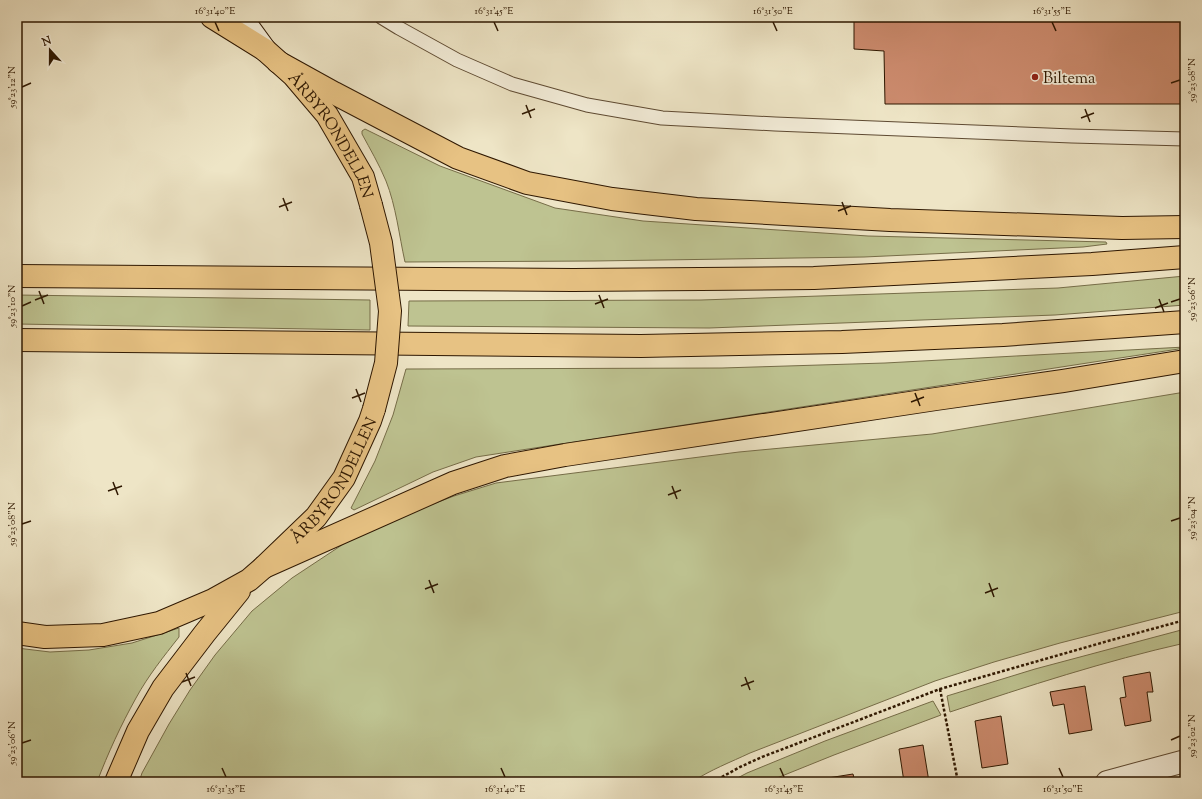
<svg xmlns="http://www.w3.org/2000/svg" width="1202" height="799" font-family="'Sorts Mill Goudy',serif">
	<rect width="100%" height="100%" fill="#eee5c6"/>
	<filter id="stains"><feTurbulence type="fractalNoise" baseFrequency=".005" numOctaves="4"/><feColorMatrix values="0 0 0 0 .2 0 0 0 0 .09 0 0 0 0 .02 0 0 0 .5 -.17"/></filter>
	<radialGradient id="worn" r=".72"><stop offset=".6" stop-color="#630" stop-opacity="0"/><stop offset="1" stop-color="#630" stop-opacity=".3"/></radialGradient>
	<g fill="#bec391" stroke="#766d48">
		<path d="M365 129 440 166 555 208 643 221 868 236 1106 242 1107 244 1083 247 864 257 594 261 405 262C399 235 396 206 386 181 379 164 370 149 362 134V131Z"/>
		<polygon points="1185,276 1185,305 1055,315 709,328 408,326 409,301 701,300 1058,288"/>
		<polygon points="17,295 370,300 370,330 17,324"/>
		<polygon points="1185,347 1185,348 476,457 433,472 354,510 351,508 375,461 393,415 406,369 722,368 885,363"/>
		<path d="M1185 392V611L1060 643 994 662 935 681 750 753C731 762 710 770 692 782H139L142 773 169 724 190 690 215 655 252 611 292 578 351 539 372 527 454 496 496 483 739 452 932 434Z"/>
		<path d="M179 628V637C164 656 148 676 136 698 121 725 108 753 97 782H17V648L50 652 89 650 132 643Z"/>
		<path d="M1185 629V643C1105 661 1028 686 950 712L947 696 1035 669Z"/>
		<polygon points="933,701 941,715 834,755 767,782 730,782 747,773 825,741"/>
	</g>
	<g fill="#cc8b6e" stroke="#2e1700">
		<polygon points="854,17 1185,17 1185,104 885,104 884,51 854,49"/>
		<polygon points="1150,672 1153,692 1147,692 1151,721 1125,726 1120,698 1126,697 1123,677"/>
		<polygon points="1085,686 1092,730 1069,734 1064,704 1053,706 1050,692"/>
		<polygon points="1001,716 1008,764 982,768 975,721"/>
		<polygon points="923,745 929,782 904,782 899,749"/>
		<polygon points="853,774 855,782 829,782 828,778"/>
	</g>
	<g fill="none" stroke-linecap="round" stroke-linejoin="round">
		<defs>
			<polyline id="lane" points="381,17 399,28 457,60 512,84 587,105 662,118 775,124 1072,136 1185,139"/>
			<polyline id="street" points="1107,782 1185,761"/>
			<polyline id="secondary" points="241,17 265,50"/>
			<g id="primary">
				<path id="s1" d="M212 17 265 50 293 75 327 115 363 177 371 205"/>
				<path id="s2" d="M17 633 45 637 103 635 159 623 213 600 249 580 264 567 316 517 344 478 370 421 374 409"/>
				<polyline points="116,782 138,731 163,688 205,633 239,591"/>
			</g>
			<g id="highway">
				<polyline points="278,62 334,93 458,158 527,183 612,199 696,209 890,220 1122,228 1185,227"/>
				<polyline points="17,276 573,280 814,278 1092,264 1185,257"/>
				<polyline points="17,340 641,346 842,342 1003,335 1185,322"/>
				<polyline points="264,567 453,483 505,466 565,455 936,399 1063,381 1185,361"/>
			</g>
		</defs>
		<use href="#lane" stroke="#5e4a32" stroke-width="15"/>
		<use href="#street" stroke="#5e4a32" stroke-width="24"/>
		<use href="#secondary" stroke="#2e1700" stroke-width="24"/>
		<use href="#primary" stroke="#2e1700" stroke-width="24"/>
		<use href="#highway" stroke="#2e1700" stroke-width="24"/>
		<g stroke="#2e1700" stroke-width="2.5" stroke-dasharray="3 2" stroke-linecap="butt">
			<polyline points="940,689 958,782"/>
			<polyline points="713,782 740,767 762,757 940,689 1108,641 1185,620"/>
		</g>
		<use href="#lane" stroke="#f4eeda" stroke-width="13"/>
		<use href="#street" stroke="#f4eeda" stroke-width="22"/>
		<use href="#secondary" stroke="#f4eeda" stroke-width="22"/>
		<use href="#primary" stroke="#e7c283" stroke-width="22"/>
		<use href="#highway" stroke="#e7c283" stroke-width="22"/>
		<defs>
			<polyline id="primary-bridge" points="371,205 381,243 390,311 386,363 374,409"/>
		</defs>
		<use href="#primary-bridge" stroke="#2e1700" stroke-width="24" stroke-linecap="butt"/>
		<use href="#primary-bridge" stroke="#e7c283" stroke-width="22"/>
	</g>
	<path fill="none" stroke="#2e1700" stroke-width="1.5" d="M215 22 219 31M494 22 498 31M773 22 777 31M1052 22 1056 31M1171 83 1180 80M22 87 31 83M526 105 531 118M1085 109 1090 122M522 114 535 109M1081 118 1094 113M283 198 288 211M842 202 847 215M279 207 292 202M838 211 851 206M39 291 44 304M599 295 604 308M1159 299 1164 312M35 300 48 295M1171 302 1180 299M595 304 608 299M22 306 31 302M1155 308 1168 303M356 389 361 402M915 393 920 406M352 398 365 393M911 402 924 397M113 482 118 495M672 486 677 499M108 491 122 486M668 495 681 490M1171 521 1180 518M22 524 31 521M429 580 434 593M989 583 994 597M425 589 438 584M985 593 998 588M186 673 191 686M745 677 750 690M182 682 195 677M741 686 754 681M1171 740 1180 736M22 743 31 740M222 768 226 777M501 768 505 777M780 768 784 777M1059 768 1063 777"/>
	<circle fill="#8f2418" stroke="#f4eeda" stroke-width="1.5" cx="1035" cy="77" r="4"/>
	<g text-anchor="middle" stroke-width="3.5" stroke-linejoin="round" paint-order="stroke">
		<g font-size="16" fill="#2e1700" stroke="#f4eeda" text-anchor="start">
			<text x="1043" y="83">Biltema</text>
		</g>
		<g font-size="16" fill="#2e1700" stroke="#f4eeda">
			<text dy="6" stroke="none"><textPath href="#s1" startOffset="172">ÅRBYRONDELLEN</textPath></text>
			<text dy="6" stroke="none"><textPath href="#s2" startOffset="376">ÅRBYRONDELLEN</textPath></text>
		</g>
	</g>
	<rect width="1202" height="799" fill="none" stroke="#eee5c6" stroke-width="44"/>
	<g transform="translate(50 50) rotate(339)" stroke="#f4eeda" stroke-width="3" paint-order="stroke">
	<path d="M0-3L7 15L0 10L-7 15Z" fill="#2e1700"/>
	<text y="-6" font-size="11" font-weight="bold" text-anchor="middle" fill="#2e1700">N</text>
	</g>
	<rect x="22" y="22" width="1158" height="755" fill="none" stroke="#2e1700" stroke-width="1.5"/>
	<g font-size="10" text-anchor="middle" fill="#2e1700">
		<text x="215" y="14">16°31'40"E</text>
		<text x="494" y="14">16°31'45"E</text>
		<text x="773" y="14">16°31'50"E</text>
		<text x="1052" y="14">16°31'55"E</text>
		<text transform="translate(1191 80) rotate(-90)" y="4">59°23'08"N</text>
		<text transform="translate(11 87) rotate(-90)" y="4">59°23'12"N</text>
		<text transform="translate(1191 299) rotate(-90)" y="4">59°23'06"N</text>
		<text transform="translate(11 306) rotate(-90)" y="4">59°23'10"N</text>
		<text transform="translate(1191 518) rotate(-90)" y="4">59°23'04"N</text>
		<text transform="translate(11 524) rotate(-90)" y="4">59°23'08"N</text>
		<text transform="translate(1191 736) rotate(-90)" y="4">59°23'02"N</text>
		<text transform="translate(11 743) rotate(-90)" y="4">59°23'06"N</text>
		<text x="226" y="792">16°31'35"E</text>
		<text x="505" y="792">16°31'40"E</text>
		<text x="784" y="792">16°31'45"E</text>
		<text x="1063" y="792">16°31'50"E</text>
	</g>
	<rect width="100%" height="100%" filter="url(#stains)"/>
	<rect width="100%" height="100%" fill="url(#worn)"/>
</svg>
